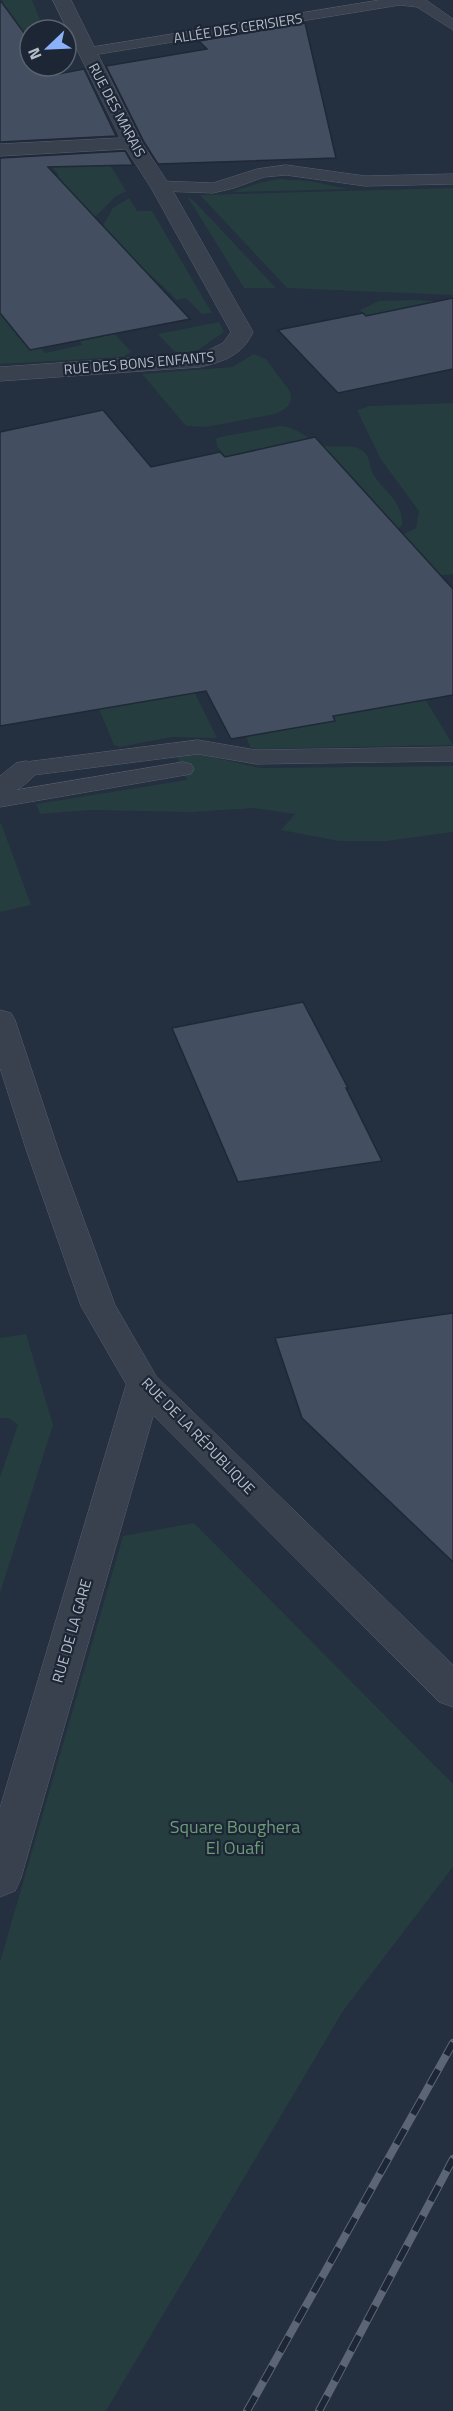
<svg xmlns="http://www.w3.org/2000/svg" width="453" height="2411" font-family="'Titillium Web',sans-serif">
	<rect width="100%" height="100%" fill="#242f3f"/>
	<g fill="#263d40">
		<polygon points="0,0 32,0 44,30 30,30 30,41 16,26"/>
		<polygon points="107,160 126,191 115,197 91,221 51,177 59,175 47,161 0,162"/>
		<polygon points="279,179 310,181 348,189 232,192 259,183"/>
		<polygon points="453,188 453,295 287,288 200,195"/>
		<polygon points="187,196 194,201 276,288 244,288"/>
		<path d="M129 198 137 211H152L212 313 202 314 186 298 177 300C153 275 125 256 101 229L113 208Z"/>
		<path d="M412 300 453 302C423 301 397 310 370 320L360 310 379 301Z"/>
		<polygon points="0,313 15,332 26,330 45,353 82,345 80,341 115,334 131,352 123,357 0,364"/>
		<polygon points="219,322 224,332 198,350 182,353 174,351 158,334"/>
		<path d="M254 354 266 359 289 390C295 403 286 409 275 414L206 427 186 426 142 374 232 367Z"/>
		<polygon points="453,403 453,574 371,583 0,521 395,538 416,528 419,511 380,458 357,410 370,406"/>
		<path d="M280 426C297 427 307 439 323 445 336 450 352 441 364 452 371 458 369 469 375 477 386 493 403 502 402 525L398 529 384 533 375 502 339 463 325 466 228 460 217 446 216 439 220 437Z"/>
		<polygon points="416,684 453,745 256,749 250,747 246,736 335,721 333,716 402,704"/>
		<polygon points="191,685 217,738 172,737 120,747 114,745 99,709"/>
		<polygon points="199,754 260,768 453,766 453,832 387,841 339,841 281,830 295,814 254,808 192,812 90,810 40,814 36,804 187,780 177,757"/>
		<polygon points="1,823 31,905 0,912 0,824"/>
		<polygon points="26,1334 53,1425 0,1593 0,1477 18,1425 9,1418 0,1418 0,1338"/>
		<polygon points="194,1523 453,1784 453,1867 343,2011 106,2411 0,2411 0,1962 123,1536"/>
	</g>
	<g fill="#434f61" stroke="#1f2836" stroke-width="1.5">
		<polygon points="0,0 30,41 30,66 47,66 53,75 84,69 116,136 0,142"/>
		<polygon points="305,23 336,158 158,164 144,142 106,66 207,49 199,41"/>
		<polygon points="125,151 133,165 48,167 190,319 30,350 0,313 0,158"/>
		<polygon points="453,298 453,369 338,393 278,330 363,313 366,316"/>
		<polygon points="103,410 151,467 220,452 225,457 315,437 453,589 453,695 333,716 335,721 231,739 206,691 0,726 0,432"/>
		<polygon points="303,1002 348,1088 346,1088 382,1161 238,1182 172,1028"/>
		<polygon points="453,1313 453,1562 302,1418 275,1338"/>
	</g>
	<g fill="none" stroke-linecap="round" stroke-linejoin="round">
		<defs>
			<g id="service">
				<polygon points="380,0 426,0 453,19 453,30 417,7 400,5 87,56 80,52 87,48"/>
				<polygon points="286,165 365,176 453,174 453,184 365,186 286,175 264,177 234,188 213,193 160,191 152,186 160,181 213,183 257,169"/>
				<polygon points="198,740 256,750 453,747 453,761 256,764 198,754 26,776 18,774 15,769 18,764 26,762"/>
				<polygon points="183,762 191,764 194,769 191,774 0,807 0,793"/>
			</g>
			<g id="minor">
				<path d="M53 0H71L142 143 170 186 253 332C243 355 223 362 200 367L0 381V367L203 353 223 343 231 332 150 186 126 149 0 156V144L120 138Z"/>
				<path d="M26 761 36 763 40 769C31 781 15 794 0 797V776L16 763Z"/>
				<polygon points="144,1372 156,1376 162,1385 21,1878 15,1891 0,1897 0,1808 126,1385 132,1376"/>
			</g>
			<polygon id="tertiary" points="0,1010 11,1013 15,1020 59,1152 115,1305 156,1376 453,1665 453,1707 439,1702 132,1394 81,1306 27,1152 0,1068"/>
		</defs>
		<use href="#service" stroke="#565f6d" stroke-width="1"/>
		<use href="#minor" stroke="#565f6d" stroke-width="1"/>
		<use href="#tertiary" stroke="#565f6d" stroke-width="1"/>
		<use href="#service" fill="#39414f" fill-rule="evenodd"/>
		<use href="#minor" fill="#39414f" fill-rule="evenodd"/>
		<use href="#tertiary" fill="#39414f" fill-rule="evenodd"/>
		<defs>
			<g id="rail">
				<polyline points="247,2411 453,2043"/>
				<polyline points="319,2411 453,2159"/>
			</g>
		</defs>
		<use href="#rail" stroke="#5b6576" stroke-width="8"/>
		<use href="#rail" stroke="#1d2634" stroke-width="6" stroke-dasharray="17" stroke-linecap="butt"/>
	</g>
	<g text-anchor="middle" stroke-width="4.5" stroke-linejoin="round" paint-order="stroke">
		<g font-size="14" fill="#b5bcca" stroke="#1d2634">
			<text transform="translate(238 28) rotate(-9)" y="5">ALLÉE DES CERISIERS</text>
			<text transform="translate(117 110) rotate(62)" y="5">RUE DES MARAIS</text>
			<text transform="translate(139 363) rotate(-5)" y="5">RUE DES BONS ENFANTS</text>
		</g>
		<g font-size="15" fill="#b5bcca" stroke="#1d2634">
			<text transform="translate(198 1436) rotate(46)" y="5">RUE DE LA RÉPUBLIQUE</text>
			<text transform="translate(72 1631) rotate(-74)" y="5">RUE DE LA GARE</text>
		</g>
		<g font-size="18" fill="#6c9b78" stroke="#1d2634">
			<text x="235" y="1833">Square Boughera<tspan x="235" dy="21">El Ouafi</tspan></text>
		</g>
	</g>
	<g transform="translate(48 48) rotate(247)"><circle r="28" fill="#1d2634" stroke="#5a6270" stroke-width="1.5"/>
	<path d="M0-4.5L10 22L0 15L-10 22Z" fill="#8bb2f9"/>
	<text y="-9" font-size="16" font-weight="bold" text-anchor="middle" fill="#b5bcca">N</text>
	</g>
</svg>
